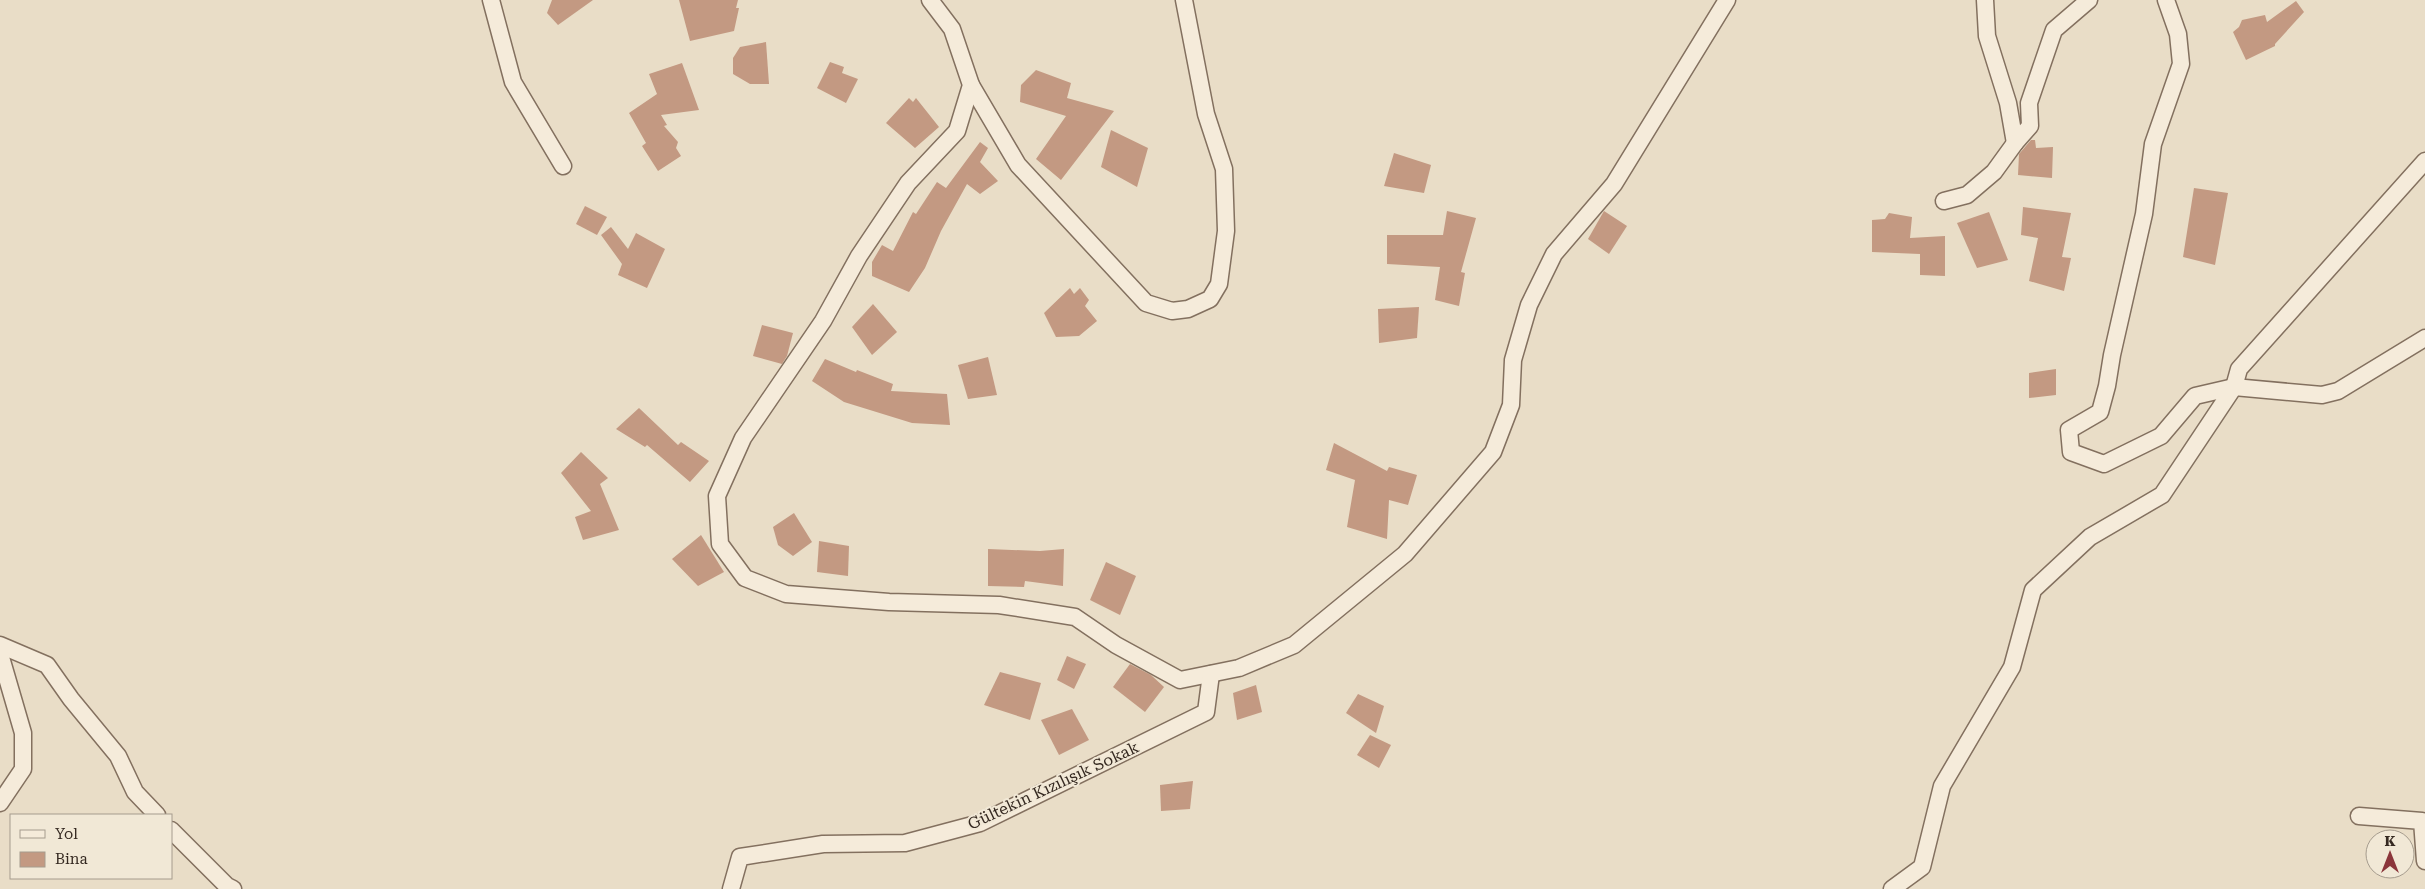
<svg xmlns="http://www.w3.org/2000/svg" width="2425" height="889" font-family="'Roboto Serif',serif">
	<rect width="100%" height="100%" fill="#e9ddc7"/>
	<g fill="#c39982">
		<polygon points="552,0 593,0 558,25 547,13"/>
		<polygon points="679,0 738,0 736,8 739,8 734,31 690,41"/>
		<polygon points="2296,1 2304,12 2275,44 2275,46 2246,60 2233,32 2239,27 2242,20 2265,15 2267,22"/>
		<polygon points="766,42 769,84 750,84 733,74 733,58 740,47"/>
		<polygon points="830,62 844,67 842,73 858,79 846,103 817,88"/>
		<polygon points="682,63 699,110 661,115 667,125 664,126 678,142 676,148 681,156 658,171 642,146 646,143 629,113 657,94 649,74"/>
		<polygon points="1036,70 1071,83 1067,98 1114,111 1061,180 1036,159 1066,116 1020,102 1021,85"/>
		<polygon points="909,98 913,102 916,98 939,127 915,148 886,123"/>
		<polygon points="1111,130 1148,148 1137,187 1101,167"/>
		<polygon points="2031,140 2035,140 2036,148 2053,147 2052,178 2018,175 2019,154"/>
		<polygon points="980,142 988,148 980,162 998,181 980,194 967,184 941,231 925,268 909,292 872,276 872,262 882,245 893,251 913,212 916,214 937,182 946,188"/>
		<polygon points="1394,153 1431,165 1424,193 1384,186"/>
		<polygon points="2194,188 2228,193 2215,265 2183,257"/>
		<polygon points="585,206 607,217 597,235 576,224"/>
		<polygon points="2023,207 2071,213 2062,257 2071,258 2064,291 2029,281 2038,238 2021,235"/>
		<polygon points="1447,211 1476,218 1461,272 1465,273 1459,306 1435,300 1440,267 1387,264 1387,235 1443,235"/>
		<polygon points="1604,211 1627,226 1609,254 1588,239"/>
		<polygon points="1989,212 2008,260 1977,268 1957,223"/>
		<polygon points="1889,213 1912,217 1910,238 1945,236 1945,276 1920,275 1920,254 1872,252 1872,220 1885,219"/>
		<polygon points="611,227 628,249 636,233 665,249 647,288 618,275 622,264 601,235"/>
		<polygon points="1070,288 1074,294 1080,288 1089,300 1085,306 1097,321 1079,336 1056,337 1044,313"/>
		<polygon points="873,304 897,332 872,355 852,327"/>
		<polygon points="1419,307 1417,338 1379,343 1378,309"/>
		<polygon points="762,325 793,333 787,356 782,364 753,356"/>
		<polygon points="988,357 997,395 968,399 958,365"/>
		<polygon points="825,359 856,372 857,370 893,384 891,391 947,394 950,425 912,423 844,402 812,381"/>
		<polygon points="2056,369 2056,395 2029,398 2029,373"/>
		<polygon points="639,408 678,445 681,442 709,461 690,482 647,445 645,447 616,429"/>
		<polygon points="1334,443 1387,471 1389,467 1417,475 1408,505 1389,500 1387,539 1347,527 1355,480 1326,470"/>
		<polygon points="581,452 608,478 600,484 619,530 583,540 575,517 591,511 561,473"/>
		<polygon points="794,513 812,542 793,556 778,545 773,527"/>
		<polygon points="701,535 724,572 698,586 672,559"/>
		<polygon points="819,541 849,546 848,576 817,572"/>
		<polygon points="988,549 1040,551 1064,549 1063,586 1025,581 1024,587 988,586"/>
		<polygon points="1106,562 1136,576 1120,615 1090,600"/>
		<polygon points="1067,656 1086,664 1074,689 1057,680"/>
		<polygon points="1130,664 1151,675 1164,687 1145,712 1113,687"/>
		<polygon points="1000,672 1041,683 1030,720 984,705"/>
		<polygon points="1256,685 1262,712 1237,720 1233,693"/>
		<polygon points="1358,694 1384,706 1376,733 1346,713"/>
		<polygon points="1072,709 1089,740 1059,755 1041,720"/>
		<polygon points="1370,735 1391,745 1379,768 1357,755"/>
		<polygon points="1193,781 1190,809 1161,811 1160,785"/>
	</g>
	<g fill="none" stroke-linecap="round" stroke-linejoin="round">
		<defs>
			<g id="street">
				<polyline points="491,0 513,82 563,166"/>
				<polyline points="930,0 952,29 971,85 957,131 908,183 859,256 823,321 743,438 717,496 720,544 745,578 786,594 889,602 999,605 1075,617 1116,645 1180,680 1239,668 1294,645 1405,554 1493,452 1511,405 1513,360 1529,305 1554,254 1614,184 1727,0"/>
				<polyline points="1985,0 1987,36 2008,103 2015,143 2030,126 2029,103 2054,30 2089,0"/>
				<polyline points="2166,0 2178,34 2181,64 2153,144 2144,214 2112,355 2107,386 2100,412 2069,430 2071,452 2104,464 2161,436 2195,396 2234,387 2322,395 2338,391 2425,338"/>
				<polyline points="971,85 1018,165 1146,303 1172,311 1188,309 1210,299 1219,284 1226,231 1224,169 1206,114 1184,0"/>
				<polyline points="1944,201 1967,195 1994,172 2015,143"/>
				<polyline points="0,645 47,665 71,699 118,756 135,792 157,815"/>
				<polyline points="0,654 23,733 23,769 0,803"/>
				<polyline points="2359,816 2422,821 2425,861"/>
				<polyline points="171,830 227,886 233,889"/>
				<polyline points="731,889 740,857 823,844 905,843 980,823 1206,712 1211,674"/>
				<polyline points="1892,889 1922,867 1942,786 2012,667 2033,590 2090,537 2162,495 2234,387 2239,369 2425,161"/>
			</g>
		</defs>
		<use href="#street" stroke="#83705f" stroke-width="19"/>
		<use href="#street" stroke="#f5ebda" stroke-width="16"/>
	</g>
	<g text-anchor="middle" stroke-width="4" stroke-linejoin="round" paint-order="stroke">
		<g font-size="16" fill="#352921" stroke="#f1e8d6">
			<text transform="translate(1053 785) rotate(-25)" y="6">Gültekin Kızılışık Sokak</text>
		</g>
	</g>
	<rect x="10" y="814" width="162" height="65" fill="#f1e8d6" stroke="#a69c8e"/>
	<rect x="20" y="830" width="25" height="8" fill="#f5ebda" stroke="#a69c8e"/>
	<text x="55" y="839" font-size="15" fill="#352921">Yol</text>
	<rect x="20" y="852" width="25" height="15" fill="#c39982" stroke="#a69c8e"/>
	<text x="55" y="864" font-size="15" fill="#352921">Bina</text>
	<g transform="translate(2390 854)"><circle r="24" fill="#f1e8d6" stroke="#a69c8e"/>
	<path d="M0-4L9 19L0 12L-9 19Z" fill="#8b363b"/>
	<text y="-8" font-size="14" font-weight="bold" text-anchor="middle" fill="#352921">K</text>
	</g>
</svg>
